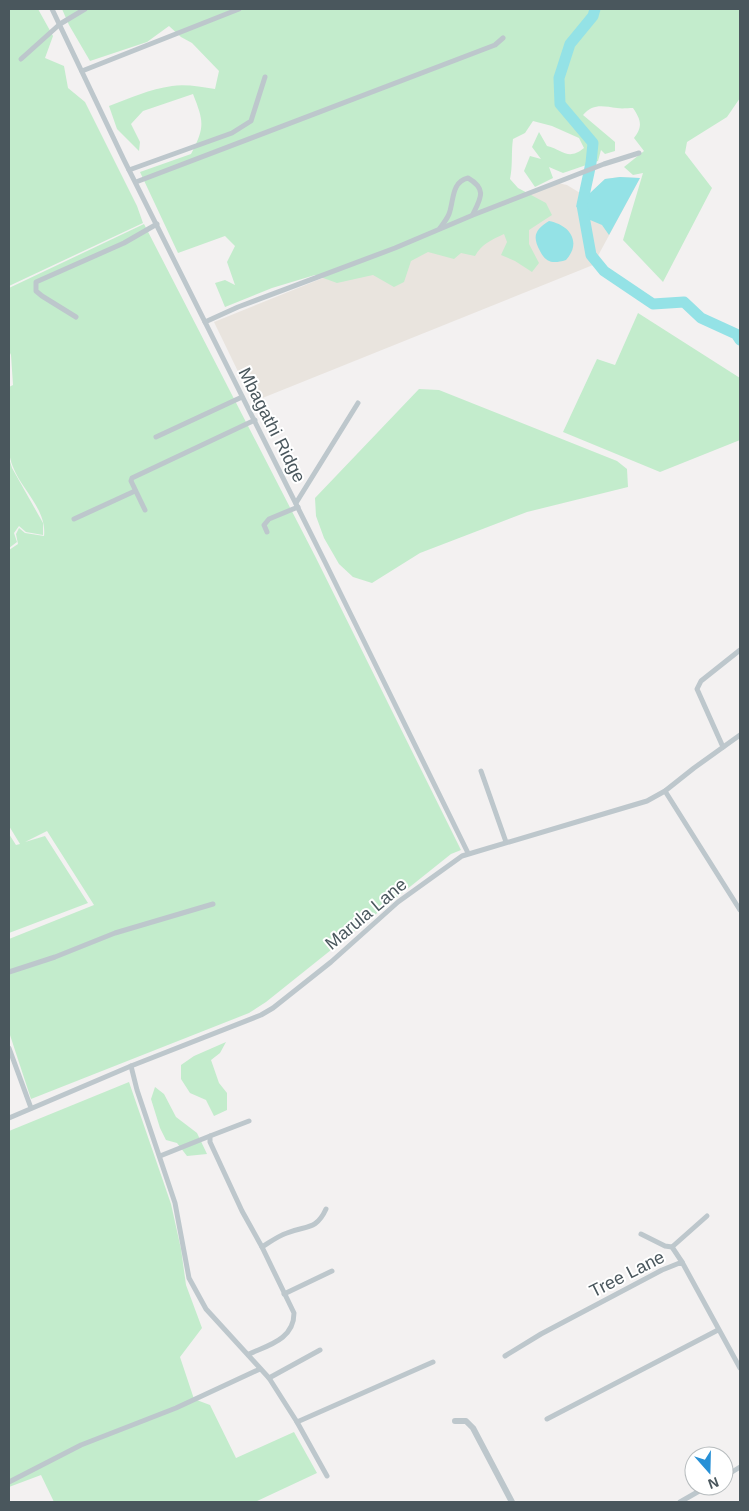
<svg xmlns="http://www.w3.org/2000/svg" width="749" height="1511" font-family="Helvetica,sans-serif">
	<rect width="100%" height="100%" fill="#f3f1f1"/>
	<polygon fill="#e9e4de" points="620,177 640,178 593,265 255,401 246,388 214,322 558,183 567,185 585,196 592,192 605,179"/>
	<g fill="#c3eccc">
		<polygon points="9,9 38,9 53,36 45,58 64,66 68,88 85,102 137,206 143,223 9,286"/>
		<path d="M62 9H740V98L727 117 687 142 685 153 712 188 663 282 623 240 643 173 633 175 624 167 644 151 634 138C643 126 641 120 633 108 628 108 622 109 617 108 603 106 593 103 583 115L615 142V151L605 154 601 150 598 161 563 173 549 167 553 178 535 187 524 171 530 156 541 159 532 147 539 132 547 146C563 150 568 161 584 148L579 138 552 126 533 121 525 133 513 139C511 152 513 165 510 179L518 188 546 203 552 215 529 230V244L539 263 532 272 515 261 501 255 507 242 504 234C491 240 482 244 475 256L461 253 454 259 428 252 411 261 404 282 394 287 373 275 337 283 315 275 272 288 225 307 215 283 225 280 235 285 227 262 235 246 225 236 178 253 140 172 191 154C205 127 204 122 193 94L143 111 131 124 140 142 139 151 117 129 109 106C130 98 150 89 172 86 186 84 201 87 215 89L219 71 192 43 181 37 169 26 147 42 90 61 69 25Z"/>
		<path d="M144 224 316 558 461 850 451 854 266 1002 249 1013 31 1099 9 1032V939L94 905 47 831 25 842 45 836 88 903 9 933V834L16 845 20 844 9 826V550L18 544 16 534 19 528 25 533 44 536C47 510 22 490 13 467 4 445 9 411 9 387L13 385 11 355 9 351V288Z"/>
		<polygon points="638,313 740,378 740,440 660,472 563,432 597,359 615,365"/>
		<polygon points="419,389 439,390 617,461 627,469 628,487 527,512 420,553 372,583 353,577 339,564 324,538 316,516 315,498"/>
		<polygon points="9,458 12,468 43,523 43,535 26,532 19,526 14,533 17,542 9,548"/>
		<polygon points="226,1042 220,1053 211,1060 219,1083 227,1093 227,1110 214,1116 206,1100 190,1093 181,1079 181,1065 194,1056"/>
		<polygon points="129,1082 171,1204 181,1249 186,1285 202,1328 180,1357 194,1399 210,1405 236,1458 294,1432 317,1473 255,1502 54,1502 41,1475 9,1487 9,1131"/>
		<polygon points="155,1087 164,1094 176,1117 197,1133 207,1154 187,1156 177,1143 166,1140 160,1128 151,1099"/>
	</g>
	<g fill="#94e2e6">
		<polygon points="620,177 640,178 609,235 602,225 583,217 576,206 605,179"/>
		<path d="M549 221C570 225 582 242 566 260 553 264 546 263 540 251 532 236 535 230 549 221Z"/>
	</g>
	<g fill="none" stroke-linecap="round" stroke-linejoin="round">
		<polyline stroke="#94e2e6" stroke-width="11" points="595,9 593,16 570,44 559,78 560,104 593,143 591,163 582,205 591,255 604,271 653,304 684,302 701,318 736,334 740,340"/>
		<g stroke="#bdc7cc" stroke-width="5">
			<polyline points="52,9 124,160 325,562 468,853"/>
			<polyline points="21,59 60,24 85,9"/>
			<polyline points="82,71 239,9"/>
			<polyline points="129,170 232,133 251,121 265,77"/>
			<polyline points="136,182 495,45 503,38"/>
			<path d="M440 228C443 224 447 219 449 214 454 201 451 182 468 178 487 189 481 198 473 214"/>
			<polyline points="76,317 42,296 36,291 36,282 124,243 157,224"/>
			<polyline points="205,322 238,307 395,248 473,215 604,164 639,153"/>
			<polyline points="156,437 242,397"/>
			<polyline points="296,503 358,403"/>
			<polyline points="145,510 131,481 132,478 255,420"/>
			<polyline points="74,519 135,491"/>
			<polyline points="267,532 264,525 269,519 298,507"/>
			<polyline points="723,747 697,689 701,681 740,650"/>
			<polyline points="481,771 506,842"/>
			<polyline points="665,791 740,910"/>
			<polyline points="9,972 55,957 115,933 213,904"/>
			<polyline points="9,1048 31,1108"/>
			<polyline points="131,1066 137,1090 175,1203 189,1278 206,1309 269,1378 297,1422 327,1476"/>
			<polyline points="9,1118 131,1066 261,1015 273,1008 331,962 398,902 462,856 647,801 665,791 694,768 740,735"/>
			<polyline points="249,1121 210,1136 210,1142 242,1211 262,1247"/>
			<polyline points="160,1156 210,1136"/>
			<polyline points="641,1234 665,1246 672,1247 682,1262"/>
			<polyline points="672,1247 707,1216"/>
			<polyline points="284,1294 332,1271"/>
			<path d="M249 1354C269 1345 294 1339 294 1313L262 1247C270 1242 278 1236 287 1233 306 1225 316 1231 326 1209"/>
			<polyline points="505,1356 541,1334 662,1270 682,1262 740,1368"/>
			<polyline points="269,1378 320,1350"/>
			<polyline points="547,1419 718,1330"/>
			<polyline points="297,1422 433,1362"/>
			<polyline points="724,1477 740,1467"/>
			<polyline points="9,1482 81,1445 176,1408 260,1369"/>
			<polyline points="680,1502 708,1486"/>
		</g>
		<polyline stroke="#bdc7cc" stroke-width="6" points="455,1421 466,1421 473,1428 512,1502"/>
	</g>
	<g text-anchor="middle" stroke-width="4" stroke-linejoin="round" paint-order="stroke">
		<g font-size="18" fill="#4a575d" stroke="#fff">
			<text transform="translate(272 425) rotate(63)" y="6">Mbagathi Ridge</text>
			<text transform="translate(366 914) rotate(-40)" y="6">Marula Lane</text>
			<text transform="translate(627 1274) rotate(-27)" y="6">Tree Lane</text>
		</g>
	</g>
	<rect width="749" height="1511" fill="none" stroke="#4a575d" stroke-width="20"/>
	<g transform="translate(709 1471) rotate(160)"><circle r="24" fill="#ffffff" stroke="#b7bcbe"/>
	<path d="M0-4L9 19L0 12L-9 19Z" fill="#2790d6"/>
	<text y="-8" font-size="14" font-weight="bold" text-anchor="middle" fill="#4a575d">N</text>
	</g>
</svg>
